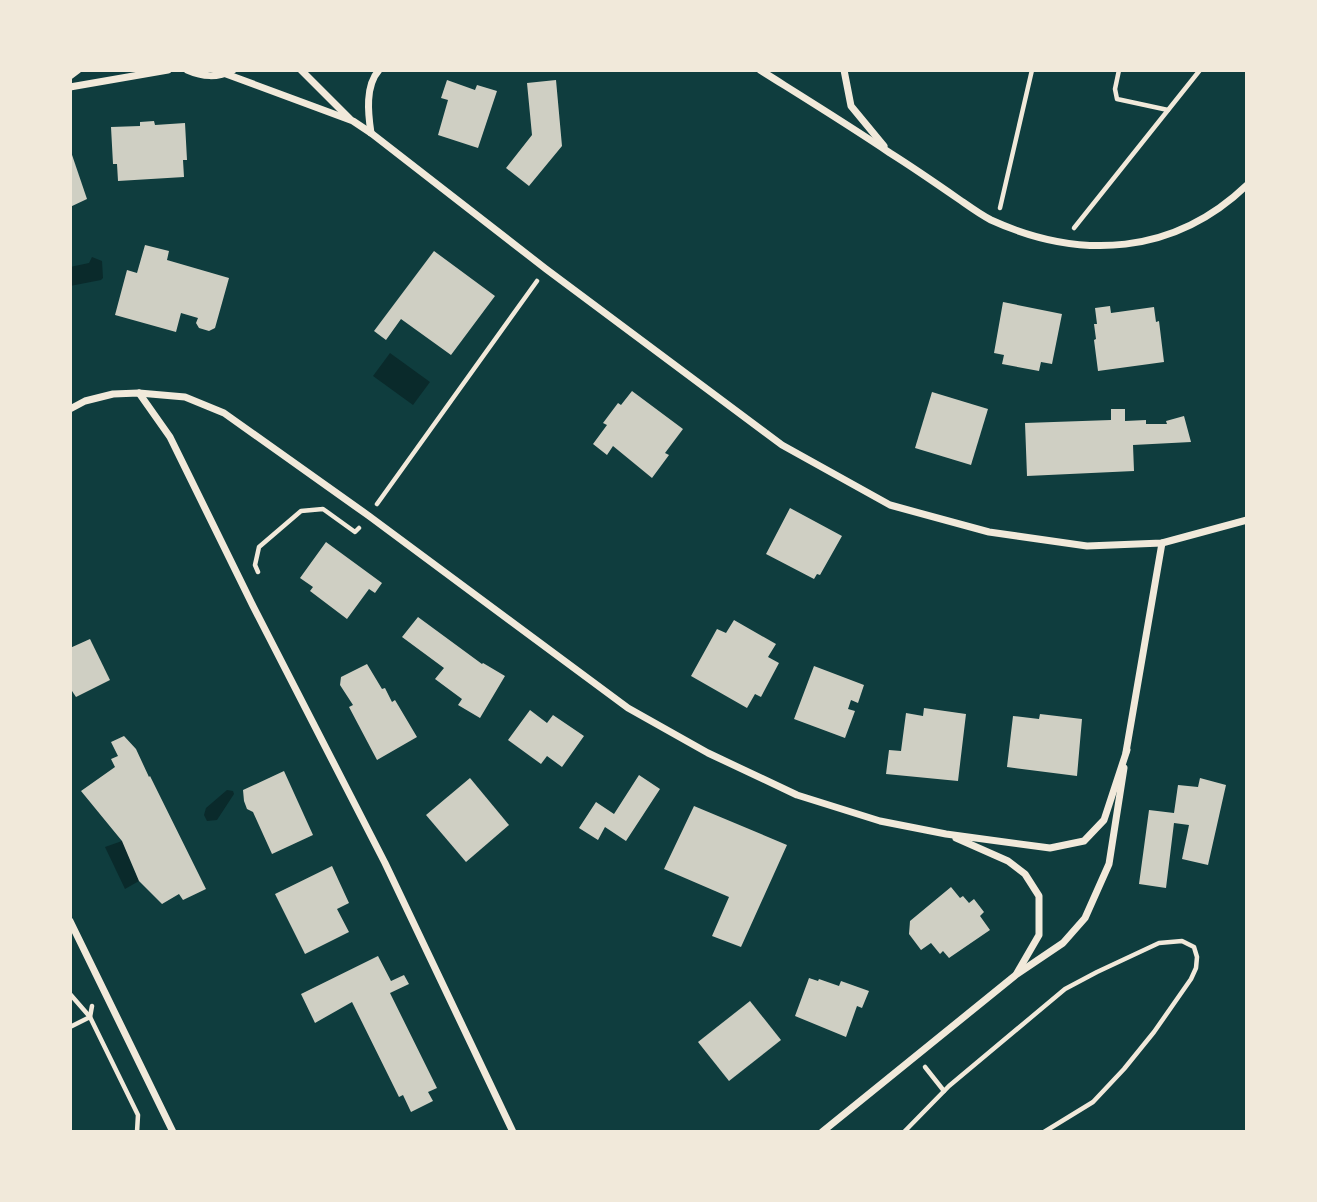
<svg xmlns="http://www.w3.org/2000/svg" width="1317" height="1202" font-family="'Archivo Narrow',sans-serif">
	<rect width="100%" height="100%" fill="#0f3d3e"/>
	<g fill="#0a2a2b">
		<polygon points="92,257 102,261 103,278 101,280 70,286 70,267 89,263"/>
		<polygon points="390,353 430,382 413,405 373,376"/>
		<polygon points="227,790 233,791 234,794 217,820 207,821 204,815 206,808"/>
		<polygon points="122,841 139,881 125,889 105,847"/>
	</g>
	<g fill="#cfcfc3">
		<polygon points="447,80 475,90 477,85 497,91 478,148 438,135 448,100 441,98"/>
		<polygon points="556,80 562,146 529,186 506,168 532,135 527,83"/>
		<polygon points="154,121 155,125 185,123 187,160 183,160 184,177 118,181 117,164 113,164 111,127 140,126 140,122"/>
		<polygon points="70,149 87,199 70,207"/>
		<polygon points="145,245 169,251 167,260 229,278 215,328 209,331 199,328 196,323 198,318 181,313 176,332 115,315 127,270 137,273"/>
		<polygon points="434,251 495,296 451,355 401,319 386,340 374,331"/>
		<polygon points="1003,302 1062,314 1052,364 1041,362 1039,371 1002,364 1004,355 994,353"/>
		<polygon points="1110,306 1111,313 1154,307 1156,322 1159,321 1164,362 1098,371 1094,340 1096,339 1094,324 1097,324 1095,308"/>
		<polygon points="632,391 683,429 665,453 669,455 652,478 613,446 607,455 593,444 607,425 603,423 618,403 621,405"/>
		<polygon points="932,392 988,409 971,465 915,448"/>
		<polygon points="1111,409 1125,409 1125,421 1146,420 1146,424 1167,424 1166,421 1184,416 1191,442 1133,445 1134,471 1027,476 1025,423 1111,420"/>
		<polygon points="790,508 842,536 820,575 817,574 814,579 766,554"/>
		<polygon points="326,542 382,583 375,593 369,589 347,619 310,591 313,587 300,578"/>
		<polygon points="418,617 482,664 483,663 505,676 480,718 458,705 462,699 435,679 444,668 402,637"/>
		<polygon points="734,620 776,644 768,657 779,663 761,697 755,694 747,708 691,676 717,629 726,633"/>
		<polygon points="90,639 110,680 76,697 70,688 70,648"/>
		<polygon points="367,664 382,689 385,688 392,702 395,700 417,737 377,760 349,707 353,705 340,685 341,677"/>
		<polygon points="814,666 864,685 858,703 851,700 848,709 855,711 845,738 794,719"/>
		<polygon points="924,708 966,714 958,781 886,774 889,750 901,751 906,713 923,716"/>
		<polygon points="530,710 547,723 553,715 584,736 562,767 547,756 541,764 508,740"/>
		<polygon points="1040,714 1082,719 1077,776 1007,767 1013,716 1039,719"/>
		<polygon points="124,736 136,749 149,777 150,776 206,889 183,900 179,894 162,904 139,881 122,841 81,791 115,767 111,759 118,756 111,742"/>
		<polygon points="284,771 313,835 272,854 253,812 247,809 244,801 243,790"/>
		<polygon points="639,775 660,789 626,841 605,827 598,840 579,828 596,802 614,814"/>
		<polygon points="470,778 509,825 466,862 426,815"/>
		<polygon points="1200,778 1226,785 1208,865 1182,859 1189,825 1174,823 1166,888 1139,884 1149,810 1174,813 1178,785 1198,787"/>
		<polygon points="694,806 787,845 741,947 712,936 729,897 664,869"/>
		<polygon points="332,866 349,903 337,909 349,932 305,954 275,894"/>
		<polygon points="951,887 960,898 963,896 969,903 974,899 984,912 980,916 990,930 949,958 943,951 940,954 931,943 921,950 909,934 910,921"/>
		<polygon points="378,956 391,981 404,975 409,984 390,993 437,1088 428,1092 433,1101 411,1112 403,1095 399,1097 352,1002 315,1023 301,994"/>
		<polygon points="809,978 818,981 819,979 839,986 841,981 869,991 862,1008 857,1006 846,1037 795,1016"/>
		<polygon points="750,1001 781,1040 729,1081 698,1042"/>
	</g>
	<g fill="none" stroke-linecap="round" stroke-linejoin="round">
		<g stroke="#f1e9da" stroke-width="4.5">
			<polyline points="1119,70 1115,89 1117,99 1168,110"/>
			<polyline points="1000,208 1032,70"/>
			<polyline points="1074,228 1200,70"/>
			<polyline points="377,504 537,281"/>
			<polyline points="258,572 255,565 259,547 301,511 323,509 355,532 359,528"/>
			<polyline points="70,994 90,1017 138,1115 137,1132"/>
			<polyline points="70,1027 90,1017 92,1006"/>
			<polyline points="925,1067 944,1091"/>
			<polyline points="904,1132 949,1086 1065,989 1097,972 1159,943 1182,941 1194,947 1197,957 1196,968 1191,979 1154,1032 1124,1069 1093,1102 1044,1132"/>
		</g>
		<g stroke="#f1e9da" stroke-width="7">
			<path d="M187 70C203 77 217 78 233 70"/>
			<polyline points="301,70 350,119"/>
			<path d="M760 70C803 97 847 124 890 153 914 168 937 184 960 200 970 207 981 215 991 220 1081 261 1174 255 1247 185"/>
			<polyline points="844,70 851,106 884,146"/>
			<polyline points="226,74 353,121 371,133 546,269 782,445 890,505 989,532 1087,546 1162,543 1247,520"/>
			<polyline points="70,76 78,70"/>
			<polyline points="70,87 168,70"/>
			<path d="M371 133C368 113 365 86 379 70"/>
			<polyline points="139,393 170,437 253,606 385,863 513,1132"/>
			<polyline points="70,409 85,401 113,394 139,393 185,397 224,413 369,516 628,708 708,753 797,795 880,821 946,834 1050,848 1084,841 1104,820 1127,750"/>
			<polyline points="1126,752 1162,543"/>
			<polyline points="956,838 1008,861 1025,874 1039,896 1039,935 1017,973"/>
			<polyline points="70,921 173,1132"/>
			<polyline points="822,1132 1017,974 1063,943 1085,918 1109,864 1124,768"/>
		</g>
	</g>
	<rect width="1317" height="1202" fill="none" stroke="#f1e9da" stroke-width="144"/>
</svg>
